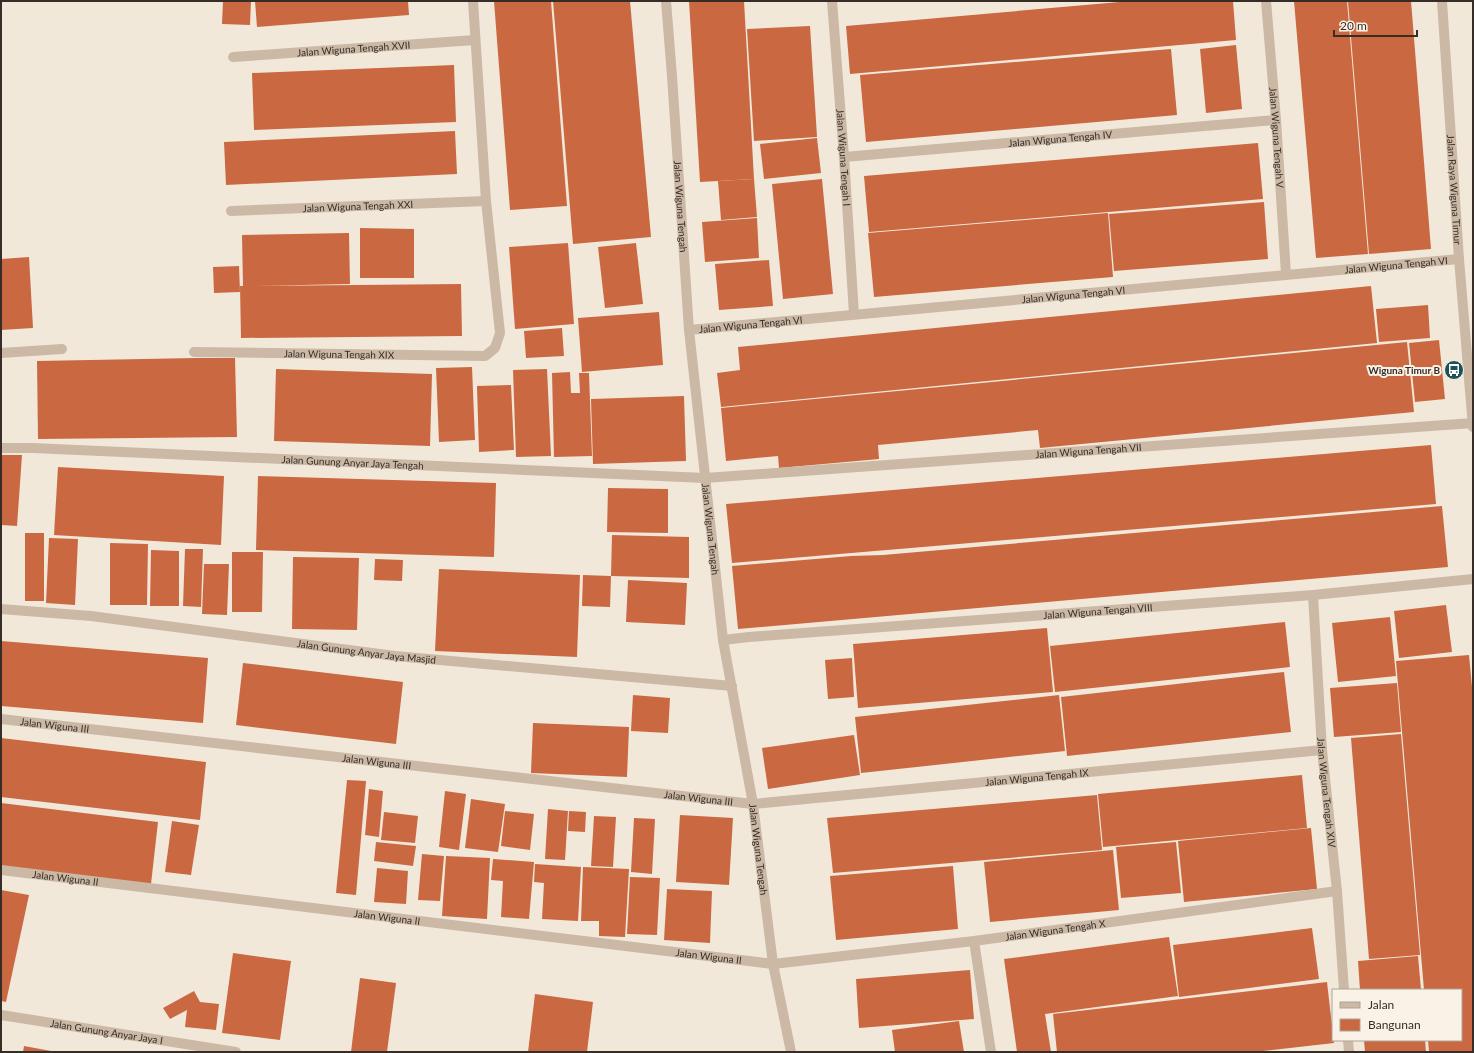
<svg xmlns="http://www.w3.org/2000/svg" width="1474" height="1053" font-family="Lato,sans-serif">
	<rect width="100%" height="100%" fill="#f2e8da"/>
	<g fill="#ca6941">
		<polygon points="223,1 251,1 250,25 222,24"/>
		<polygon points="255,1 408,1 409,15 257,27"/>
		<polygon points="494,1 551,1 567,206 510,210"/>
		<polygon points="553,1 630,1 651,237 573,244"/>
		<polygon points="689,1 744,1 754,179 700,182"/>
		<polygon points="1131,1 1233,1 1236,40 850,74 846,26"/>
		<polygon points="1294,1 1347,1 1368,254 1316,258"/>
		<polygon points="1348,1 1411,1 1431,249 1369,254"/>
		<polygon points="810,26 817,137 754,141 747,29"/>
		<polygon points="1236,45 1242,109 1206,113 1200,49"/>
		<polygon points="1171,49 1177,115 866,142 860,75"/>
		<polygon points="454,65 456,122 254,130 252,73"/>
		<polygon points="455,131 457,174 226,185 224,142"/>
		<polygon points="817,138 821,173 764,179 760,144"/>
		<polygon points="1258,143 1263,199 869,232 864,176"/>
		<polygon points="754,179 757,217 721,220 718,181"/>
		<polygon points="822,179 833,294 783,299 772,184"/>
		<polygon points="1264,202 1268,259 1114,271 1109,214"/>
		<polygon points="1108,213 1113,277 874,297 868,233"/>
		<polygon points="757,218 759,258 705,262 702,222"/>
		<polygon points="360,228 414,229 414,278 360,278"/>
		<polygon points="349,233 350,284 248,286 461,284 462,336 241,338 240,286 243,286 242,235"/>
		<polygon points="568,243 574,324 515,329 509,247"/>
		<polygon points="636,243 643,304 605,308 598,247"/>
		<polygon points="29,257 33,328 1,330 1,259"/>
		<polygon points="769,260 773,306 719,310 715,264"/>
		<polygon points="239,266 240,292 214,293 213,267"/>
		<polygon points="1371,286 1377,343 721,407 717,373 740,370 738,347"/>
		<polygon points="1428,305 1430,338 1379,342 1376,309"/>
		<polygon points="659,312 663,365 582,372 578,318"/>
		<polygon points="562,328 564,356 526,358 524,331"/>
		<polygon points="1439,340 1445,399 1415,402 1409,343"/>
		<polygon points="1407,342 1414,412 1040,448 1038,430 878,445 879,459 779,468 778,456 726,461 721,408"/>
		<polygon points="196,358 235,358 237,437 38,439 37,361"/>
		<polygon points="472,367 475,440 439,442 436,368"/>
		<polygon points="276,369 432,374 430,446 274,441"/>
		<polygon points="547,369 551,456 516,457 513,370"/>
		<polygon points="570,372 571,393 580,393 579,373 589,373 592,456 554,457 552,373"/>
		<polygon points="511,385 514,450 479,452 477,386"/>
		<polygon points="684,396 686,461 593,464 591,399"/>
		<polygon points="1431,445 1436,504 732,563 726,504"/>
		<polygon points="1,455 22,455 17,526 1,525"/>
		<polygon points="58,467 224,476 221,545 54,535"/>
		<polygon points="258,476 496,483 494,557 256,550"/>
		<polygon points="608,488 668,489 668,533 607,532"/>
		<polygon points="1442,506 1448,567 738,629 732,566 851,556 883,555"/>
		<rect x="25" y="533" width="19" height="68"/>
		<polygon points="612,535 689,537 689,578 611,576"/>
		<polygon points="49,538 78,539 75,605 46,603"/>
		<polygon points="110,543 148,544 147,605 110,605"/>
		<polygon points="185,549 203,549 201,607 183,606"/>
		<polygon points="151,550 179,551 179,606 150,606"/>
		<polygon points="232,552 263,552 262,612 232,612"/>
		<polygon points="293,557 359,558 357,630 292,629"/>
		<polygon points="375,559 403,560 402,581 374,580"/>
		<polygon points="204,564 229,564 227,615 202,614"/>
		<polygon points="439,569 580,575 577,657 435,651"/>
		<polygon points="583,575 611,576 610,607 582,606"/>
		<polygon points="628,580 687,583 685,625 626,622"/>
		<polygon points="1446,605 1452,652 1399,658 1394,611"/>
		<polygon points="1390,617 1396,676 1338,682 1332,623"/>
		<polygon points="1285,622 1290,667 1055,692 1050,646"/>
		<polygon points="1047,628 1053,692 858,708 853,644"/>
		<polygon points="1,641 208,658 203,723 1,706"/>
		<polygon points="1469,655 1473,698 1473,1052 1429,1052 1428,1040 1461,1040 1461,990 1424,990 1396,661"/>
		<polygon points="852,658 854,697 828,699 825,660"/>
		<polygon points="243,663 403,682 396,744 236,725"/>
		<polygon points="1284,672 1291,732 1067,756 1061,697"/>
		<polygon points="1397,683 1401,732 1334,737 1330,688"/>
		<polygon points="633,695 670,698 668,733 631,731"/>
		<polygon points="1059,695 1065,751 861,773 855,717"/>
		<polygon points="533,723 629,727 627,777 531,773"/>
		<polygon points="1401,734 1420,955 1369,959 1351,738"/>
		<polygon points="854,735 860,775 768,789 762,748"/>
		<polygon points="1,738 206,762 200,820 1,797"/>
		<polygon points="1302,775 1307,828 1103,847 1098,794"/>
		<polygon points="347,780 366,781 356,895 336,893"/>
		<polygon points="369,789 383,791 379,837 365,835"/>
		<polygon points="445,791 466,794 459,850 439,847"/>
		<polygon points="1097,795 1102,850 833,873 827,818"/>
		<polygon points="471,799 505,804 498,852 465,848"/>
		<polygon points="1,803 158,822 151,884 1,867"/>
		<polygon points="548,809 568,811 565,860 545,859"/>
		<polygon points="505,811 534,814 530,850 501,846"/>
		<polygon points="569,811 586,812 585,832 568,831"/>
		<polygon points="384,812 418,816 415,843 381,840"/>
		<polygon points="680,815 733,818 729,885 676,882"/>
		<polygon points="594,816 616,817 613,867 591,866"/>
		<polygon points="634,818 655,819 652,874 631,872"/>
		<polygon points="172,821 199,825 191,875 165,872"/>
		<polygon points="1311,828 1317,889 1184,902 1178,841"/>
		<polygon points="376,842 416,846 413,866 374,861"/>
		<polygon points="1176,842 1181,893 1121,898 1116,847"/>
		<polygon points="1113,850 1119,910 990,922 984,862"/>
		<polygon points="422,854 444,856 440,901 418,900"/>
		<polygon points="446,856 490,858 487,919 442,916"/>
		<polygon points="493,859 534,862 529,919 501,917 503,881 491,880"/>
		<polygon points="535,864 581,867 578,921 542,919 544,883 534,882"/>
		<polygon points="953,866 958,929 836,940 830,876"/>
		<polygon points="583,867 629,869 625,937 599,936 599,921 581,921"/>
		<polygon points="377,868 408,871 406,904 374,902"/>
		<polygon points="630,877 660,878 657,935 627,934"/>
		<polygon points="667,889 712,891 710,943 664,940"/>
		<polygon points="1,890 29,895 6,1002 1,1001"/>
		<polygon points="1312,928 1319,979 1179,997 1173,945"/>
		<polygon points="1169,937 1178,996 1045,1014 1051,1052 1017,1052 1004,959"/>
		<polygon points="233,953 291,961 280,1040 222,1033"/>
		<polygon points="1418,956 1421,990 1360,990 1358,961"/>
		<polygon points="970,970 974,1019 859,1028 856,979"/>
		<polygon points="360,978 396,983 387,1052 351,1052"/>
		<polygon points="1327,982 1334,1043 1254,1052 1057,1052 1053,1014"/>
		<polygon points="194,991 200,1002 219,1004 216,1030 185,1027 187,1010 170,1019 163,1008"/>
		<polygon points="535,994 593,1002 587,1052 528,1052"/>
		<polygon points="959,1021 964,1052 895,1052 892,1030"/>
		<polygon points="1364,1040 1425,1040 1426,1052 1365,1052"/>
		<polygon points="24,1046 51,1051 51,1052 23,1052"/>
	</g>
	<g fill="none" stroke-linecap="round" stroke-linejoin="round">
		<g stroke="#cbb9a6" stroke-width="10">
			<path id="s1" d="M666 1 672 76 689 330 723 640 753 804 773 964 791 1052"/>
			<path id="s2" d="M832 1 844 157 854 314"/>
			<path id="s3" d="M1266 1 1276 120 1286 274"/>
			<path id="s4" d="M1442 1 1459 259 1473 427"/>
			<path id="s5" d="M233 57 475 40"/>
			<path id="s6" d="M844 157 1276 120"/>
			<path id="s7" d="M231 211 486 201"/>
			<path id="s8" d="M689 330 1459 259"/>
			<path id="s9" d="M194 352 485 356 495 348 500 333 486 201 473 1"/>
			<polyline points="1,353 62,349"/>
			<path id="s10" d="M1 448H33L705 478 1473 423"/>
			<path id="s11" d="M1313 595 1322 750 1337 891 1344 990"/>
			<path id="s12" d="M1 609 91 616 395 656 732 686"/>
			<path id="s13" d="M723 640 749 637 1313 595 1473 579"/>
			<path id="s14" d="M1 719 753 804 1322 750"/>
			<path id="s15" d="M1 870 773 964 974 941 1337 891"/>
			<polyline points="974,941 991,1052"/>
			<path id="s16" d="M1 1015 236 1052"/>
			<polyline points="1348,1040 1349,1052"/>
		</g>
	</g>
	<defs>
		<symbol id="bus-disc" viewBox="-11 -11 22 22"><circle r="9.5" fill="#1b5259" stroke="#faf2e6"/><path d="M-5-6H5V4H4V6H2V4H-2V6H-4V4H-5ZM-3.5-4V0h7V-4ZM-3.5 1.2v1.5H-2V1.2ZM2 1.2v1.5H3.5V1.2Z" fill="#fff"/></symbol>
	</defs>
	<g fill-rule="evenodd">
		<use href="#bus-disc" x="1443" y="359" width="22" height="22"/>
	</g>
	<g text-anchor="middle" stroke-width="4" stroke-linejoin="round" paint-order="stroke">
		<g font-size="10" fill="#362d27" stroke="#faf2e6">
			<text dy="4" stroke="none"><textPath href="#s5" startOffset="121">Jalan Wiguna Tengah XVII</textPath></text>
			<text dy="4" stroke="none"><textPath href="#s3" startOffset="137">Jalan Wiguna Tengah V</textPath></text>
			<text dy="4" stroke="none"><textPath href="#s6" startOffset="217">Jalan Wiguna Tengah IV</textPath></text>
			<text dy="4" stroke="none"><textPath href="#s2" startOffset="157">Jalan Wiguna Tengah I</textPath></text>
			<text dy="4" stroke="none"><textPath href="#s4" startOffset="189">Jalan Raya Wiguna Timur</textPath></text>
			<text dy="4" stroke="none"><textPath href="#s7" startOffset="127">Jalan Wiguna Tengah XXI</textPath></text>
			<text dy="4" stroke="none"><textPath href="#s1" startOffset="206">Jalan Wiguna Tengah</textPath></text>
			<text dy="4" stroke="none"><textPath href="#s8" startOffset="710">Jalan Wiguna Tengah VI</textPath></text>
			<text dy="4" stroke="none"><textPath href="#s8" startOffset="386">Jalan Wiguna Tengah VI</textPath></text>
			<text dy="4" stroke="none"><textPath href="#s8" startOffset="62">Jalan Wiguna Tengah VI</textPath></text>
			<text dy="4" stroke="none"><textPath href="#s9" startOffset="145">Jalan Wiguna Tengah XIX</textPath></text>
			<text dy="4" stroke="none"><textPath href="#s10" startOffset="1089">Jalan Wiguna Tengah VII</textPath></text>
			<text dy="4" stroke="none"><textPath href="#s10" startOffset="352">Jalan Gunung Anyar Jaya Tengah</textPath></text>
			<text dy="4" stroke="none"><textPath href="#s1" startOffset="530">Jalan Wiguna Tengah</textPath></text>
			<text dy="4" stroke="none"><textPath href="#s13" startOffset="376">Jalan Wiguna Tengah VIII</textPath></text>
			<text dy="4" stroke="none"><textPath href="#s12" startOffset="368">Jalan Gunung Anyar Jaya Masjid</textPath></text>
			<text dy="4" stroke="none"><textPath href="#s14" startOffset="54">Jalan Wiguna III</textPath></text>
			<text dy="4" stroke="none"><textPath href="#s14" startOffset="378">Jalan Wiguna III</textPath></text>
			<text dy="4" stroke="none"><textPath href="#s14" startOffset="1042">Jalan Wiguna Tengah IX</textPath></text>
			<text dy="4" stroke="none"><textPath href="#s11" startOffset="198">Jalan Wiguna Tengah XIV</textPath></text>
			<text dy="4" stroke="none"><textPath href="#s14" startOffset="702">Jalan Wiguna III</textPath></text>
			<text dy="4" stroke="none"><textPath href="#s1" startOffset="854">Jalan Wiguna Tengah</textPath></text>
			<text dy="4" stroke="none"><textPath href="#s15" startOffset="65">Jalan Wiguna II</textPath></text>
			<text dy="4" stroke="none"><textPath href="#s15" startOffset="389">Jalan Wiguna II</textPath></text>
			<text dy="4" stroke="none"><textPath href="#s15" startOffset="1062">Jalan Wiguna Tengah X</textPath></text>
			<text dy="4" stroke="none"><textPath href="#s15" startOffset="713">Jalan Wiguna II</textPath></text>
			<text dy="4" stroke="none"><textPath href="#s16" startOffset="107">Jalan Gunung Anyar Jaya I</textPath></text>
		</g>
		<g font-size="10" font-weight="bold" fill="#362d27" stroke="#faf2e6" text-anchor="end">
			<text x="1440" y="374">Wiguna Timur B</text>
		</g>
	</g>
	<rect width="1474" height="1053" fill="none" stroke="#362d27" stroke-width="4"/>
	<rect x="1332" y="989" width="130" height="52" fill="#faf2e6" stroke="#aca39a"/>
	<rect x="1340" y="1002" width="20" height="6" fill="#cbb9a6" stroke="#aca39a"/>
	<text x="1368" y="1009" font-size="12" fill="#362d27">Jalan</text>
	<rect x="1340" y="1019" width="20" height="12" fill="#ca6941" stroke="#aca39a"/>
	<text x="1368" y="1029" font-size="12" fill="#362d27">Bangunan</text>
	<path d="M1334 30v6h83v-6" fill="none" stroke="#362d27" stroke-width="2"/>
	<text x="1340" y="30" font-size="12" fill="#362d27" stroke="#faf2e6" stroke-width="3" paint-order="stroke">20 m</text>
</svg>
